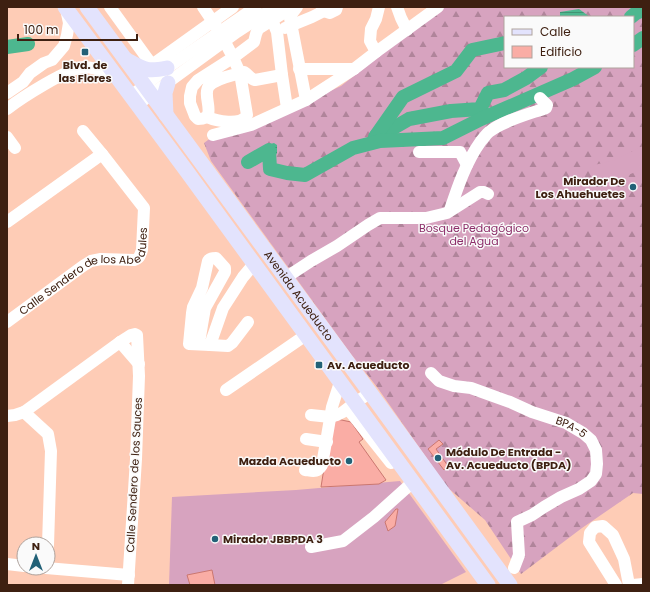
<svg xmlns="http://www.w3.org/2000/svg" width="650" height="592" font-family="Poppins,sans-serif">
	<defs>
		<pattern id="forest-firs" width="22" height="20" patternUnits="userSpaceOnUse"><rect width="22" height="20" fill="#d7a3bf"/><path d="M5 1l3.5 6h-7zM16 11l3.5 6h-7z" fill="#b0849a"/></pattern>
		<pattern id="water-rules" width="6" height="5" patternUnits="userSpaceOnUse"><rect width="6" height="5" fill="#4db78f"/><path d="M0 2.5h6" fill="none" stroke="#419473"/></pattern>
	</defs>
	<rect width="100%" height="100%" fill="#feccb6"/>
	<path fill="url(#forest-firs)" fill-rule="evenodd" d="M442 7H643V494L633 493 582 528 521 574 485 520 447 487 377 387 351 354 211 161 204 143 212 137 249 128 341 86ZM505 17H633V67H505Z"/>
	<g fill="#d7a3bf">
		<polygon points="643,146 643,169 623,177 595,183 590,166 615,160"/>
		<polygon points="400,481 466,572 440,585 169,585 172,497 296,490"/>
	</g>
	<g fill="url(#water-rules)">
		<polygon points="579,9 590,17 560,17 560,12"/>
		<path d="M274 143 277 145V153L274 158H272C271 157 269 156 267 155 262 149 269 144 274 143Z"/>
	</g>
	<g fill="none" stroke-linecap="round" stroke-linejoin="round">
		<g stroke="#4db78f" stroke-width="14">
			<polyline points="631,17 636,13 643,10"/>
			<polyline points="633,45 643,38"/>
			<polyline points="7,47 28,44"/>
			<polyline points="376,136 390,130 409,119 451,111 480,109 488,93 504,90 526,78 541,67"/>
			<polyline points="375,137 403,97 456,71 472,50 505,43"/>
			<polyline points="248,162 269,150 270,169 287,173 305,175 353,148 380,141 443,138 481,119 573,79 595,67"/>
		</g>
	</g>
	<g fill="#faada5" stroke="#cb7770">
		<polygon points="332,418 351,422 363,439 359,442 386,480 379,484 321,487"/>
		<polygon points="439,440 443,444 436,449 448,466 444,470 428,449"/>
		<polygon points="396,509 398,509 395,526 388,531 385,522"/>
		<polygon points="212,570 215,585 190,585 187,575"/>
	</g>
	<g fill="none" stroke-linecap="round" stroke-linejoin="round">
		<g stroke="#fff" stroke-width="12">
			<polyline points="110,7 152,65 233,7"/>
			<path d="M203 7C218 28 230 49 240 73 231 76 216 78 209 86 201 96 219 119 198 119L195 116 190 103V96L192 87 198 80 234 57 254 42 256 34 258 29 293 7"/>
			<polyline points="297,7 291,15 290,18 306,100"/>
			<polyline points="322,7 324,11 330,13 336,10 337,7"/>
			<polyline points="397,7 401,18 407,30"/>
			<polyline points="272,20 277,32 282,75 287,108"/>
			<polyline points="285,28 312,17 324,11"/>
			<polyline points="376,52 438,7"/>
			<polyline points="299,69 354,69"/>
			<polyline points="7,93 23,82 30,73 44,63 52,60 64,46 67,35 69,23 66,9"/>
			<polyline points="131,96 167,68 256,7"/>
			<polyline points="137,105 237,32 275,7"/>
			<path d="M7 109C21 98 68 68 84 67 96 67 107 73 117 77"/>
			<path d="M207 117C216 121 241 126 247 115L240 73 244 72C249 75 250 79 255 80L282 75"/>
			<polyline points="213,135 251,125 306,100 354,69 376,52 370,41 371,29 376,19 379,7"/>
			<polyline points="7,137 15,148"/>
			<polyline points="419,152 460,152 467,165"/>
			<path d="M450 210C458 186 466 162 481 141 484 138 486 134 489 132 502 121 529 114 546 108L547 105 540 98"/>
			<polyline points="7,222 102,154"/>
			<polyline points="285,278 311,261 337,246 368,225 380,218 426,218 447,213 480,192 484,192 488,194"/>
			<path id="s1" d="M7 322 83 266 91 261 101 259 134 260C139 259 140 256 142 250L144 208 102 154 83 131"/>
			<path d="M200 337 202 325 205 308 225 272V268L216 258C212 258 210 258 208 261L202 288 193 307 192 313 189 344 210 345 223 308 243 277 254 264"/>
			<polyline points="120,342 139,364"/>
			<polyline points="210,345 228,346 232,343 248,322"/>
			<path id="s2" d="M431 373 439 381 454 386 471 388 510 402 532 412 566 423 583 433 591 440 596 450 597 464 596 474 591 481 579 489 561 497 544 507 532 515 517 522 519 555 514 568"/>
			<polyline points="226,390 306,335"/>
			<polyline points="348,409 391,463"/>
			<polyline points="24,412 48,434 51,451 48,545"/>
			<polyline points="311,415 330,417 337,415 343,412 356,402 370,393"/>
			<polyline points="7,416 15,415 24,412 120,342 131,335 135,334 137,335 139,376 136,459 128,585"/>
			<polyline points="306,439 327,442"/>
			<path d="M305 470C313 471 317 473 322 465L332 407 340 382"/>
			<polyline points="311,547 343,541 374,517 413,482"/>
			<polyline points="7,564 24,566"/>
			<polyline points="46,568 129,575"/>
			<polyline points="616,585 589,542 590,533 595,527 603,526 613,535 624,559 629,585"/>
			<polyline points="633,585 643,584"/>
		</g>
		<g stroke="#e3e3fd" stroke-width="15">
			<polyline points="65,7 188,173 488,585"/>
			<path id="s3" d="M87 7 382 409 510 585"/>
			<path d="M127 60C145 70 147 72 167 68"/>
			<polyline points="166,115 165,93 168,83"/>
		</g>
	</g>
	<g fill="#226177" stroke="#fafafa" stroke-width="1.5">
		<rect x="81" y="48" width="8" height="8" rx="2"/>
		<circle cx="633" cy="187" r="4"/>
		<rect x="315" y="361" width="8" height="8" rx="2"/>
		<circle cx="438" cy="458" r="4"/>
		<circle cx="349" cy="461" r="4"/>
		<circle cx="215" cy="539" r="4"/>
	</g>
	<g text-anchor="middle" stroke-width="3" stroke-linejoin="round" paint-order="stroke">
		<g font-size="11" font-weight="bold" fill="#3e2011" stroke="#fafafa" text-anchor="start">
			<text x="85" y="69" text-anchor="middle">Blvd. de<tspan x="85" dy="13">las Flores</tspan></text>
			<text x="625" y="185" text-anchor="end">Mirador De<tspan x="625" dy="13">Los Ahuehuetes</tspan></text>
			<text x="327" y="369">Av. Acueducto</text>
			<text x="446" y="456">Módulo De Entrada -<tspan x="446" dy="13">Av. Acueducto (BPDA)</tspan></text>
			<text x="341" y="465" text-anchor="end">Mazda Acueducto</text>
			<text x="223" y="543">Mirador JBBPDA 3</text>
		</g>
		<g font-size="11" fill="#8c2d69" stroke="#fafafa">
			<text x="474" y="232">Bosque Pedagógico<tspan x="474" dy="13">del Agua</tspan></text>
		</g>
		<g font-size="11" fill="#3e2011" stroke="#fafafa">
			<text dy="4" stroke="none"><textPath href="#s1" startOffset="100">Calle Sendero de los Abedules</textPath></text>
			<text dy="4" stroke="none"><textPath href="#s3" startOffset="358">Avenida Acueducto</textPath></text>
			<text dy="4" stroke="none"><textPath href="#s2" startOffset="152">BPA-5</textPath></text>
			<text transform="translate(134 475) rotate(-87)" y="4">Calle Sendero de los Sauces</text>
		</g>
	</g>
	<rect width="650" height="592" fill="none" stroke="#3e2011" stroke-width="16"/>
	<rect x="504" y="16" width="130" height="52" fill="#fafafa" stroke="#afa39d"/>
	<rect x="512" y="29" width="20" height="6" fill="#e3e3fd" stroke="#afa39d"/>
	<text x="540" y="36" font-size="12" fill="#3e2011">Calle</text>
	<rect x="512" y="46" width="20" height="12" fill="#faada5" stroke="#afa39d"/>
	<text x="540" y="56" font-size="12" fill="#3e2011">Edificio</text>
	<g transform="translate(36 556)"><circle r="19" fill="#fafafa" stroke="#afa39d"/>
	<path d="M0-3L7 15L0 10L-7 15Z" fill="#226177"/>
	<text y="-6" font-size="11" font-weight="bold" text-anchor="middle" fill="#3e2011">N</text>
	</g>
	<path d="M18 34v6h119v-6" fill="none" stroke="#3e2011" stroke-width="2"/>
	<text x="24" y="34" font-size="12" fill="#3e2011" stroke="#fafafa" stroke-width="3" paint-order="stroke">100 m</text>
</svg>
